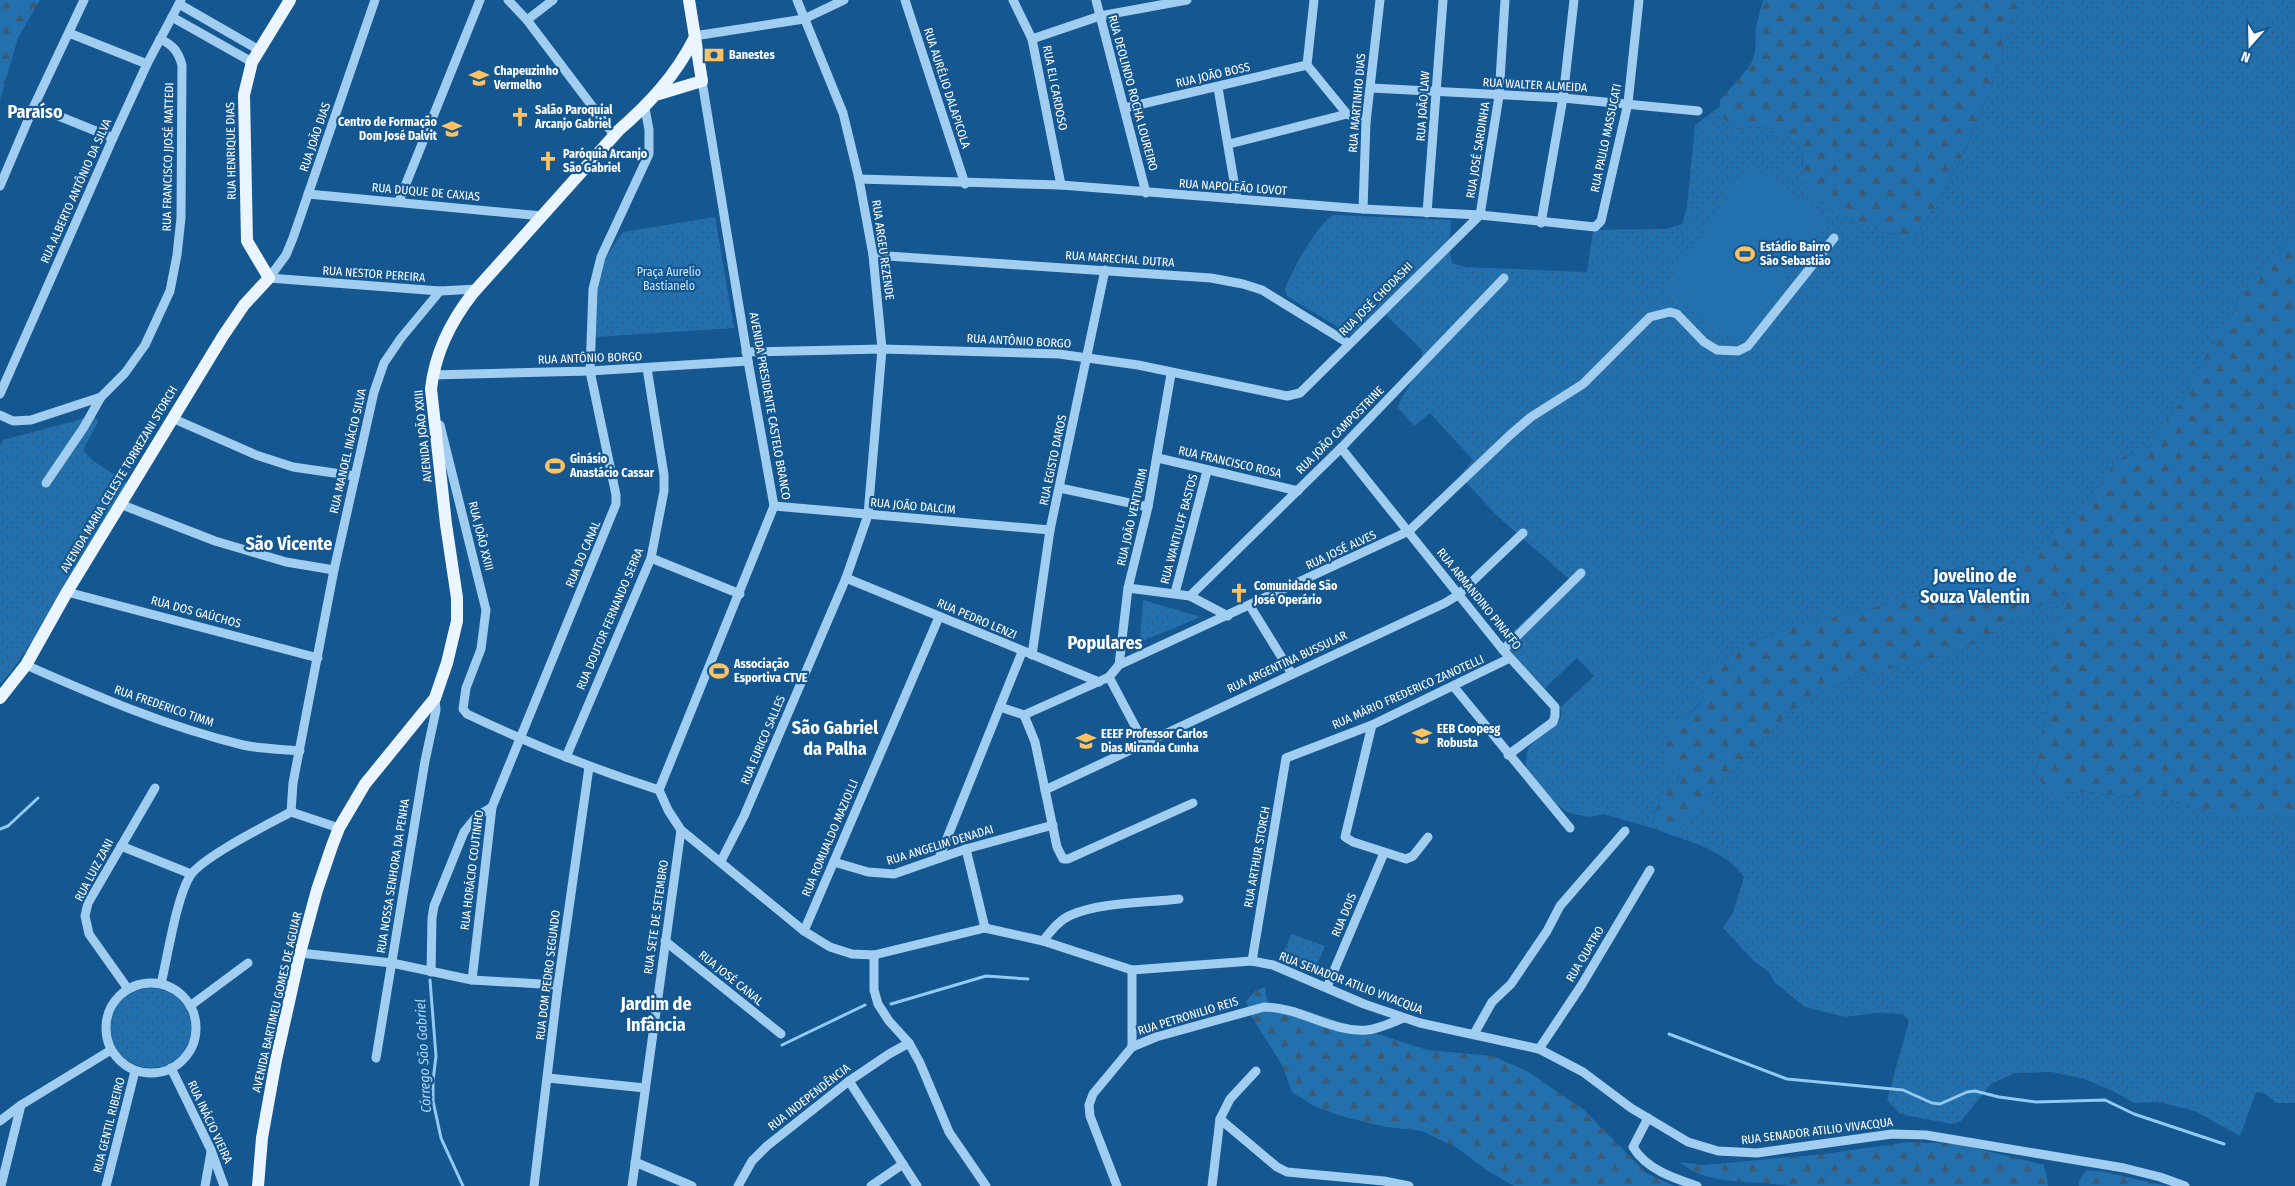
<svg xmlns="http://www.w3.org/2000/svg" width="2295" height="1186" font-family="'Fira Sans Condensed',sans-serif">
	<defs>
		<pattern id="grass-dots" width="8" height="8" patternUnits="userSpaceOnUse" patternTransform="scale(1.25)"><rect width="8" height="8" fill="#2370ae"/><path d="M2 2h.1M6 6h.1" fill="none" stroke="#3c5a73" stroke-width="1.8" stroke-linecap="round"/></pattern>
		<pattern id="forest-firs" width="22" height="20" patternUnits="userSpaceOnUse" patternTransform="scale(1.25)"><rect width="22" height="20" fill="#2370ae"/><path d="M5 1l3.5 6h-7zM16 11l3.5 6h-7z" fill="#3c5a73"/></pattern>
	</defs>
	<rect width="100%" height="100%" fill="#145791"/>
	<g fill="url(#grass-dots)">
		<path d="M2018 0H2295V236L2250 283 2236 309 2205 357 2181 403 2158 431 2147 451 2123 457 2112 467 2099 491 2079 516 2034 552 2017 562 1994 572 1877 607 1791 628 1747 644 1710 670 1703 699 1672 733 1667 757 1680 772C1676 791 1670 786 1662 797 1656 806 1654 818 1652 828L1604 814 1589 817 1569 813 1552 801 1526 772C1526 764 1525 755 1529 748 1537 736 1568 725 1560 708L1594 676 1577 658 1545 688 1504 646 1505 639 1569 579 1495 514 1460 475 1473 460 1430 413 1414 426 1397 407 1422 362V350L1386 315 1354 337 1287 296 1285 289C1292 270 1316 226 1333 215L1451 220 1449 249 1452 263 1464 267 1587 272 1593 230 1667 229 1682 224 1687 207 1695 125 1719 107V115L1738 129 1755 127 1778 129 1802 149V165L1827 208 1891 234 1915 236C1966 166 1994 83 2018 0Z"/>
		<polygon points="715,217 734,328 595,337 595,287 606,257 623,232"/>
		<polygon points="89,417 97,419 98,422 83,450 92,460 127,483 56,609 10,673 0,684 0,446 3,440"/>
		<path d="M2067 590 2050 652 2052 682 2036 773 2044 786 2063 793 2078 791 2148 798 2175 802 2214 813H2257L2295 820V1103H2276L2266 1094 2256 1092 2240 1136 2195 1111 2158 1102 2134 1103 2113 1091 2084 1079 2052 1072 2015 1073 1991 1084 1961 1121 1953 1124 1909 1116 1899 1113 1887 1100 1909 1021 1903 1014 1877 1013 1845 1017 1805 1007 1774 982 1770 973 1753 960 1723 928 1733 913 1744 877C1729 855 1699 844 1674 836L1729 773 1796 706 1849 679 1961 650Z"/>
		<polygon points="1143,600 1201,617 1140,642"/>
		<polygon points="1291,934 1325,946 1315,969 1282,957"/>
		<circle cx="151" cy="1028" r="40"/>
	</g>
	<g fill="url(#forest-firs)">
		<polygon points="0,0 40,0 18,38 0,100"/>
		<path d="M1763 0H2018C1994 83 1966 165 1915 236 1893 239 1829 214 1814 197 1803 184 1803 165 1802 149L1778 129 1755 127 1738 129 1719 115 1720 100 1750 66 1755 52 1756 27Z"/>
		<path d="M2295 236V820L2257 813H2214L2175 802 2148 798 2078 791 2063 794 2044 786 2036 773 2052 682 2050 652 2067 590 1961 650 1849 679 1796 706 1729 773 1674 836 1652 828C1654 818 1657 806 1662 797 1670 786 1677 791 1680 772 1677 767 1669 761 1667 757 1657 735 1697 713 1703 698 1705 692 1704 688 1702 682L1710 670 1747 644 1791 628 1877 607 1994 572 2017 562 2034 552 2079 516 2099 491 2112 467 2123 457 2147 451 2158 431 2181 403 2205 357 2236 309 2250 283Z"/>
		<polygon points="1265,987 1267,1000 1271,1005 1295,1007 1427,1050 1492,1056 1527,1071 1584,1110 1646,1173 1674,1186 1514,1186 1488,1171 1457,1148 1422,1131 1386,1127 1341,1116 1314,1106 1292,1092 1282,1065 1251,1016 1246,1001 1255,991"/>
		<path d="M1908 1142 1958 1144 2044 1165 2048 1184V1186H1790C1752 1180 1708 1186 1679 1162L1704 1165 1825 1154Z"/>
		<polygon points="2086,1170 2105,1172 2166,1186 2079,1186 2079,1181"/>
	</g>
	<polygon fill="#2370ae" points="1750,165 1827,219 1740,342 1663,289"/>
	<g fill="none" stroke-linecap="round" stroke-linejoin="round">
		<g stroke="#93caf4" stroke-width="3">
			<polyline points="0,829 8,826 38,798"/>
			<polyline points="430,980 436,1056 433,1081 433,1101 441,1138 463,1186"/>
			<polyline points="891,1004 986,976 1028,979"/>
			<polyline points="1669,1034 1787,1079 1903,1090 1932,1103 1940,1104 1967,1092 1975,1091 1999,1097 2036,1102 2105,1100 2134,1114 2224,1144"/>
			<polyline points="782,1045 865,1005"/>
		</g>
		<g stroke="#a1cdf1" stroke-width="9">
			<polyline points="508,0 527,20 614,135"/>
			<polyline points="905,0 965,184"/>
			<polyline points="1013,0 1032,39 1061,185"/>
			<polyline points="1096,0 1146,193"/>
			<polyline points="1314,0 1307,65 1347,114 1366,122"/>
			<polyline points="179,4 259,50"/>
			<polyline points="172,17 252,62"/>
			<polyline points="527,20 553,0"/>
			<polyline points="69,33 147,64"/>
			<polyline points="694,36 804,19 844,0"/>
			<polyline points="1032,39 1100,16 1187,0"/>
			<polyline points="1218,88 1237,199"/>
			<polyline points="1371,88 1563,98 1698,111"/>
			<polyline points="34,106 113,138"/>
			<polyline points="1125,108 1307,65"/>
			<polyline points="1229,144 1347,114"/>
			<polyline points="859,179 1061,185 1363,209 1480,215 1595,227 1601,221 1628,103 1639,0"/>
			<polyline points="0,186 34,106 84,0"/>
			<polyline points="308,194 542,216"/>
			<polyline points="399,201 480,0"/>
			<polyline points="1363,209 1366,122 1380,0"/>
			<polyline points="1427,213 1443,0"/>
			<polyline points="1541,223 1563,98 1574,0"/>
			<polyline points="873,255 1211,278 1243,284 1262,290 1348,343"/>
			<polyline points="269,278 286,255 293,238 375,0"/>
			<polyline points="269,278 440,291 477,289"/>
			<polyline points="746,352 882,349 1059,354 1138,365 1287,396 1300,393 1480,215 1499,96 1505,0"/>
			<polyline points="432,375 590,371 748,361"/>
			<polyline points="0,394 113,138 147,64 181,0"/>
			<path d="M0 415 13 421 31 420 101 397 125 373 145 345 170 291 177 255 181 218 182 65C178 51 173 45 160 39"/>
			<polyline points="172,418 256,455 293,467 355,476"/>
			<path d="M440 425 486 610 481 649 466 688 463 709 467 714C530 744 593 769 659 790L668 810 681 830 804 931 830 947 852 954 874 955 985 928 1043 941 1132 970 1252 961 1273 965 1364 1004 1420 1023 1539 1049 1583 1072 1631 1108 1688 1142 1718 1151 1757 1153 1892 1134 1926 1135 2124 1168 2160 1177 2185 1186"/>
			<polyline points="1341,448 1503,650 1555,707 1555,716 1553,722 1508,755"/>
			<polyline points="1158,458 1298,491"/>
			<polyline points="46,483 84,427 101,397"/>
			<polyline points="1060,488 1148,507"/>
			<polyline points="120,504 215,541 286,562 334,570"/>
			<polyline points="774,506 1050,530"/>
			<polyline points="651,558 740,594"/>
			<polyline points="846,578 1099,682"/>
			<polyline points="1128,588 1190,596 1228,616"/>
			<polyline points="67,592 318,658"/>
			<polyline points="1175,593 1207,471"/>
			<polyline points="1190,596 1341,448 1504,278"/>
			<polyline points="1250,606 1292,674"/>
			<polyline points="1503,650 1581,573"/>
			<polyline points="1032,655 1050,530 1105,270"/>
			<path d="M26 665C96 696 168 727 243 745 261 749 282 749 300 751"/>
			<polyline points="1119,665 1128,588 1148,507 1171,374"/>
			<polyline points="1109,677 1144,743"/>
			<polyline points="1454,687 1570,828"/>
			<polyline points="1000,707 1024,715 1035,742 1057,847 1063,859 1068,859 1193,803"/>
			<polyline points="1024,715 1109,677 1119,665 1409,531 1510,435 1531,417 1583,384 1650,317 1670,312 1677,314 1704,342 1717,350 1738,351 1748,346 1834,238"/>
			<polyline points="1372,725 1345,837 1353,842 1406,859 1413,856 1428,837"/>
			<polyline points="566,757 651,558 664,491 664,475 647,368"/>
			<polyline points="659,790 774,506 748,361 702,81"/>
			<polyline points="1045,790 1445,603 1458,595 1523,533"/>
			<polyline points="291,812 293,783 334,570 374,392 384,363 401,338 440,291"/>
			<polyline points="121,846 191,874"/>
			<polyline points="966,849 985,928"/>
			<polyline points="939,858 1022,652"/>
			<polyline points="721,861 744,816 846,578 868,515 882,349 873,255 859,179 843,113 797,0"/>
			<polyline points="834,862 868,872 894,874 966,849 1053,825"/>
			<polyline points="804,931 939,617"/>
			<polyline points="665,941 781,1034"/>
			<path d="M1043 941C1051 931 1059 920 1071 915 1101 902 1146 903 1179 899"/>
			<polyline points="300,953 392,963 472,980 558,985"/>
			<polyline points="874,955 874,990 878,1004 889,1021 909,1043 920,1063 949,1132 986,1186"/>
			<polyline points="1252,961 1286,758 1372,725 1510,658"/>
			<polyline points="1132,970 1132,1047"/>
			<polyline points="431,972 432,918 434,906 464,832 477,816 492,807"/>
			<polyline points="472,980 492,807 616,504 616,495 590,371 593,289 601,257 649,154 649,130 645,108"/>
			<circle cx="151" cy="1028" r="45"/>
			<path d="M161 984C168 955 176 899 190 876 202 857 269 824 291 812L339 828"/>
			<polyline points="1327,987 1384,853"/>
			<polyline points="128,989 89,934 85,916 88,903 155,788"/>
			<polyline points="190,1006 248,963"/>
			<polyline points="1474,1034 1492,1002 1511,984 1547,931 1560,906 1625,831"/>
			<polyline points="1539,1049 1581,986 1650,870"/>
			<polyline points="376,1058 425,761 436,710 435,698"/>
			<polyline points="171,1068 211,1150 224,1186"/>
			<polyline points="548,1078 645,1088"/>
			<polyline points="849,1081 917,1186"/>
			<path d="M1648 1118 1633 1147C1646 1169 1673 1178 1697 1186"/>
			<polyline points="1220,1119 1277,1167 1287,1172 1384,1181 1409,1186"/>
			<polyline points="0,1121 21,1105 111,1050"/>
			<polyline points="635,1162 692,1186"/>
			<polyline points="1,1186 21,1105"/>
			<polyline points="106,1186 135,1071"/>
			<polyline points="205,1186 211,1152"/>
			<polyline points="534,1186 558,985 589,767"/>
			<polyline points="632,1186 681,830"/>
			<polyline points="738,1186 752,1161 767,1146 849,1081 889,1054 909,1043"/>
			<polyline points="871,1186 903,1164"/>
			<path d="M1117 1186 1090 1116 1089 1105 1093 1094 1132 1047 1156 1037 1264 1007C1300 1007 1332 1033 1367 1030 1379 1029 1393 1022 1404 1018"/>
			<polyline points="1212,1186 1220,1119 1230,1099 1256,1071"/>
		</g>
		<g stroke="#ebf5ff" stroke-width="12">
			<polyline points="659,94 702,81 689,0"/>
			<polyline points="0,698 26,665 67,592 223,336 244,305 269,278 247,241 244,95 252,62 290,0"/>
			<path d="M258 1186 262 1138 276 1060 300 953 317 890 332 846 339 828 365 784 435 698 447 663 457 621V598L446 524 431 389C435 353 451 321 473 293L619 130C650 103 675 76 694 39"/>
		</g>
	</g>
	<defs>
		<symbol id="bank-bare" viewBox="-9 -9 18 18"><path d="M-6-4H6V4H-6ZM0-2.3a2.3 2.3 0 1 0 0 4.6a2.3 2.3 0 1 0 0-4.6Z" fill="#ffc261" stroke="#145791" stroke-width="2.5" paint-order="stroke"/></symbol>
		<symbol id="school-bare" viewBox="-9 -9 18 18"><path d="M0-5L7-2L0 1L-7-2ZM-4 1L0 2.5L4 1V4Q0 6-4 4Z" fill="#ffc261" stroke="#145791" stroke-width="2.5" paint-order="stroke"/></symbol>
		<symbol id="church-bare" viewBox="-9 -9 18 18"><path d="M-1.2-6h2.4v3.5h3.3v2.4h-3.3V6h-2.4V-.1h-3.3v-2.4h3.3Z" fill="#ffc261" stroke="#145791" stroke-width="2.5" paint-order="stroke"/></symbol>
		<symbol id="stadium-bare" viewBox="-9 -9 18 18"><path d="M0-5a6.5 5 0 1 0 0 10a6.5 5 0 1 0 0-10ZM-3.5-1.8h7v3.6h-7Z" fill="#ffc261" stroke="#145791" stroke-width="2.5" paint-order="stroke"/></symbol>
	</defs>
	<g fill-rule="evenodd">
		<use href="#bank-bare" x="700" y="41" width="28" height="28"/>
		<use href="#school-bare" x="465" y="64" width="28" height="28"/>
		<use href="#church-bare" x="506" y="103" width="28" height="28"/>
		<use href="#school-bare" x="438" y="115" width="28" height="28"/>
		<use href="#church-bare" x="534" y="147" width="28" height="28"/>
		<use href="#stadium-bare" x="1731" y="240" width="28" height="28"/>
		<use href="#stadium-bare" x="541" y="452" width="28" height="28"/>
		<use href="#church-bare" x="1225" y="579" width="28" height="28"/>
		<use href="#stadium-bare" x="705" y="657" width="28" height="28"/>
		<use href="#school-bare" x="1408" y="722" width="28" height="28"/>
		<use href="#school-bare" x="1072" y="727" width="28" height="28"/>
	</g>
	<g text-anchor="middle" stroke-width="4.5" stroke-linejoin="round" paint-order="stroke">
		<g font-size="12" font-weight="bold" fill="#fff" stroke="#145791" text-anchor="start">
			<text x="729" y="59">Banestes</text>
			<text x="494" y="75">Chapeuzinho<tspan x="494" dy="14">Vermelho</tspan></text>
			<text x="535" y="114">Salão Paroquial<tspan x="535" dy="14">Arcanjo Gabriel</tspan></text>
			<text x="437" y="126" text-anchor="end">Centro de Formação<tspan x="437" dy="14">Dom José Dalvit</tspan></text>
			<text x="563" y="158">Paróquia Arcanjo<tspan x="563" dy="14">São Gabriel</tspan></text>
			<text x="1760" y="251">Estádio Bairro<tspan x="1760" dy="14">São Sebastião</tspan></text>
			<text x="570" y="463">Ginásio<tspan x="570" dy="14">Anastácio Cassar</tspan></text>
			<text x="1254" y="590">Comunidade São<tspan x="1254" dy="14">José Operário</tspan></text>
			<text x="734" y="668">Associação<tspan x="734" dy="14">Esportiva CTVE</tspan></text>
			<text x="1437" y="733">EEB Coopesg<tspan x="1437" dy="14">Robusta</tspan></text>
			<text x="1101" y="738">EEEF Professor Carlos<tspan x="1101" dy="14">Dias Miranda Cunha</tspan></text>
		</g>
		<g font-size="12" fill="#fff" stroke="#145791">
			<text transform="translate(1213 75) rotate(-13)" y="4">RUA JOÃO BOSS</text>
			<text transform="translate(1535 85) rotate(3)" y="4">RUA WALTER ALMEIDA</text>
			<text transform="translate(947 88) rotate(72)" y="4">RUA AURÉLIO DALAPICOLA</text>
			<text transform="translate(1055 88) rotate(79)" y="4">RUA ELI CARDOSO</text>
			<text transform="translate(1133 93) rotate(75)" y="4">RUA DEOLINDO ROCHA LOUREIRO</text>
			<text transform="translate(1357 103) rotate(-85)" y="4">RUA MARTINHO DIAS</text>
			<text transform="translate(1423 106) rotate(-86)" y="4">RUA JOÃO LAW</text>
			<text transform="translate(315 137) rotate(-71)" y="4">RUA JOÃO DIAS</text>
			<text transform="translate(1606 138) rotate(-78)" y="4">RUA PAULO MASSUCATI</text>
			<text transform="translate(1478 150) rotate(-81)" y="4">RUA JOSÉ SARDINHA</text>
			<text transform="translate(231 151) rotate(-91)" y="4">RUA HENRIQUE DIAS</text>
			<text transform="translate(168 157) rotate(-89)" y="4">RUA FRANCISCO JJOSÉ MATTEDI</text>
			<text transform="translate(1233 187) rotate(4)" y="4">RUA NAPOLEÃO LOVOT</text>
			<text transform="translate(76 191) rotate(-66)" y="4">RUA ALBERTO ANTÔNIO DA SILVA</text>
			<text transform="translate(426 192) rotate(5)" y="4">RUA DUQUE DE CAXIAS</text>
			<text transform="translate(883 250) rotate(82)" y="4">RUA ARGEU REZENDE</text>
			<text transform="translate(1120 259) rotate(4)" y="4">RUA MARECHAL DUTRA</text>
			<text transform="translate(374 274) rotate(4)" y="4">RUA NESTOR PEREIRA</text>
			<text transform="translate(1376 299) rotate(-45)" y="4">RUA JOSÉ CHODASHI</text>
			<text transform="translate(1019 341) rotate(3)" y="4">RUA ANTÔNIO BORGO</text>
			<text transform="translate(590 358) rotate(-2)" y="4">RUA ANTÔNIO BORGO</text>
			<text transform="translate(770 406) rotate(80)" y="4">AVENIDA PRESIDENTE CASTELO BRANCO</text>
			<text transform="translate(1340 430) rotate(-45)" y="4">RUA JOÃO CAMPOSTRINE</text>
			<text transform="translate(423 436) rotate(-96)" y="4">AVENIDA JOÃO XXIII</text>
			<text transform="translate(348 451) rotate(-77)" y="4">RUA MANOEL INÁCIO SILVA</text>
			<text transform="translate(1053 460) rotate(-78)" y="4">RUA EGISTO DAROS</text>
			<text transform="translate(1230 462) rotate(13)" y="4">RUA FRANCISCO ROSA</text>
			<text transform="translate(119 479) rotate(-59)" y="4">AVENIDA MARIA CELESTE TORREZANI STORCH</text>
			<text transform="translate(913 506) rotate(5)" y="4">RUA JOÃO DALCIM</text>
			<text transform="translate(1132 517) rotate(-77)" y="4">RUA JOÃO VENTURIM</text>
			<text transform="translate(1179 529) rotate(-75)" y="4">RUA WANTULFF BASTOS</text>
			<text transform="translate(481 536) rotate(76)" y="4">RUA JOÃO XXIII</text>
			<text transform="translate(1341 550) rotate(-25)" y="4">RUA JOSÉ ALVES</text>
			<text transform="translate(583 554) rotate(-67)" y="4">RUA DO CANAL</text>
			<text transform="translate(1479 599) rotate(51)" y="4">RUA ARMANDINO PINAFFO</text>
			<text transform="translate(196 612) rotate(15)" y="4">RUA DOS GAÚCHOS</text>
			<text transform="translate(610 619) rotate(-67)" y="4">RUA DOUTOR FERNANDO SERRA</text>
			<text transform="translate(977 619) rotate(23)" y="4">RUA PEDRO LENZI</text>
			<text transform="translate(1287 662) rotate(-25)" y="4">RUA ARGENTINA BUSSULAR</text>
			<text transform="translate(1408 692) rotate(-24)" y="4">RUA MÁRIO FREDERICO ZANOTELLI</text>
			<text transform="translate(164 706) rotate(19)" y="4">RUA FREDERICO TIMM</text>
			<text transform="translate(763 740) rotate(-67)" y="4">RUA EURICO SALLES</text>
			<text transform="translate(830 838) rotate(-67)" y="4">RUA ROMUALDO MAZIOLLI</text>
			<text transform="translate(940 845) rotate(-17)" y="4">RUA ANGELIM DENADAI</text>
			<text transform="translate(1257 857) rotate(-80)" y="4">RUA ARTHUR STORCH</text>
			<text transform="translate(94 870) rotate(-62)" y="4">RUA LUIZ ZANI</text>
			<text transform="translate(472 870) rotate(-83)" y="4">RUA HORÁCIO COUTINHO</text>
			<text transform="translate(393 876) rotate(-81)" y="4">RUA NOSSA SENHORA DA PENHA</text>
			<text transform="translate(1344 915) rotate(-67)" y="4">RUA DOIS</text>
			<text transform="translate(656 917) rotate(-82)" y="4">RUA SETE DE SETEMBRO</text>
			<text transform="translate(1585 954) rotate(-59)" y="4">RUA QUATRO</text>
			<text transform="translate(548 975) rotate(-83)" y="4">RUA DOM PEDRO SEGUNDO</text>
			<text transform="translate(731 978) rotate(39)" y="4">RUA JOSÉ CANAL</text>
			<text transform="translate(1351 983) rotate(21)" y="4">RUA SENADOR ATILIO VIVACQUA</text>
			<text transform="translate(277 1002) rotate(-77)" y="4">AVENIDA BARTIMEU GOMES DE AGUIAR</text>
			<text transform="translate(1188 1016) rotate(-17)" y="4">RUA PETRONILIO REIS</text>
			<text transform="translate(809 1097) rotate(-38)" y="4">RUA INDEPENDÊNCIA</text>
			<text transform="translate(210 1122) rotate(65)" y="4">RUA INÁCIO VIEIRA</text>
			<text transform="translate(109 1125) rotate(-76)" y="4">RUA GENTIL RIBEIRO</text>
			<text transform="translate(1817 1131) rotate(-7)" y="4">RUA SENADOR ATILIO VIVACQUA</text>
		</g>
		<g font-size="12" fill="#c8e5fc" stroke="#145791">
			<text x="669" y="276">Praça Aurelio<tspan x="669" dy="14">Bastianelo</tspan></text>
		</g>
		<g font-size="14" font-style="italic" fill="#add7f8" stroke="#145791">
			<text transform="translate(423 1056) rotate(-93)" y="5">Córrego São Gabriel</text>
		</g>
		<g font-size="18" font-weight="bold" fill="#fff" stroke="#145791">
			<text x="35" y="118">Paraíso</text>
			<text x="289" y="550">São Vicente</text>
			<text x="1975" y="582">Jovelino de<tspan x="1975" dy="21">Souza Valentin</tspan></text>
			<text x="1105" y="649">Populares</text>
			<text x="835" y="734">São Gabriel<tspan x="835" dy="21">da Palha</tspan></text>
			<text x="656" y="1010">Jardim de<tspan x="656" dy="21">Infância</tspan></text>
		</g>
	</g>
	<g transform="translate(2250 45) rotate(200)" stroke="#145791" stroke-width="4" paint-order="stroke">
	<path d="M0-4L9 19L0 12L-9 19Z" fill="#ffffff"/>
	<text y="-8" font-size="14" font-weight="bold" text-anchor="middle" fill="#ffffff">N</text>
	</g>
</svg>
